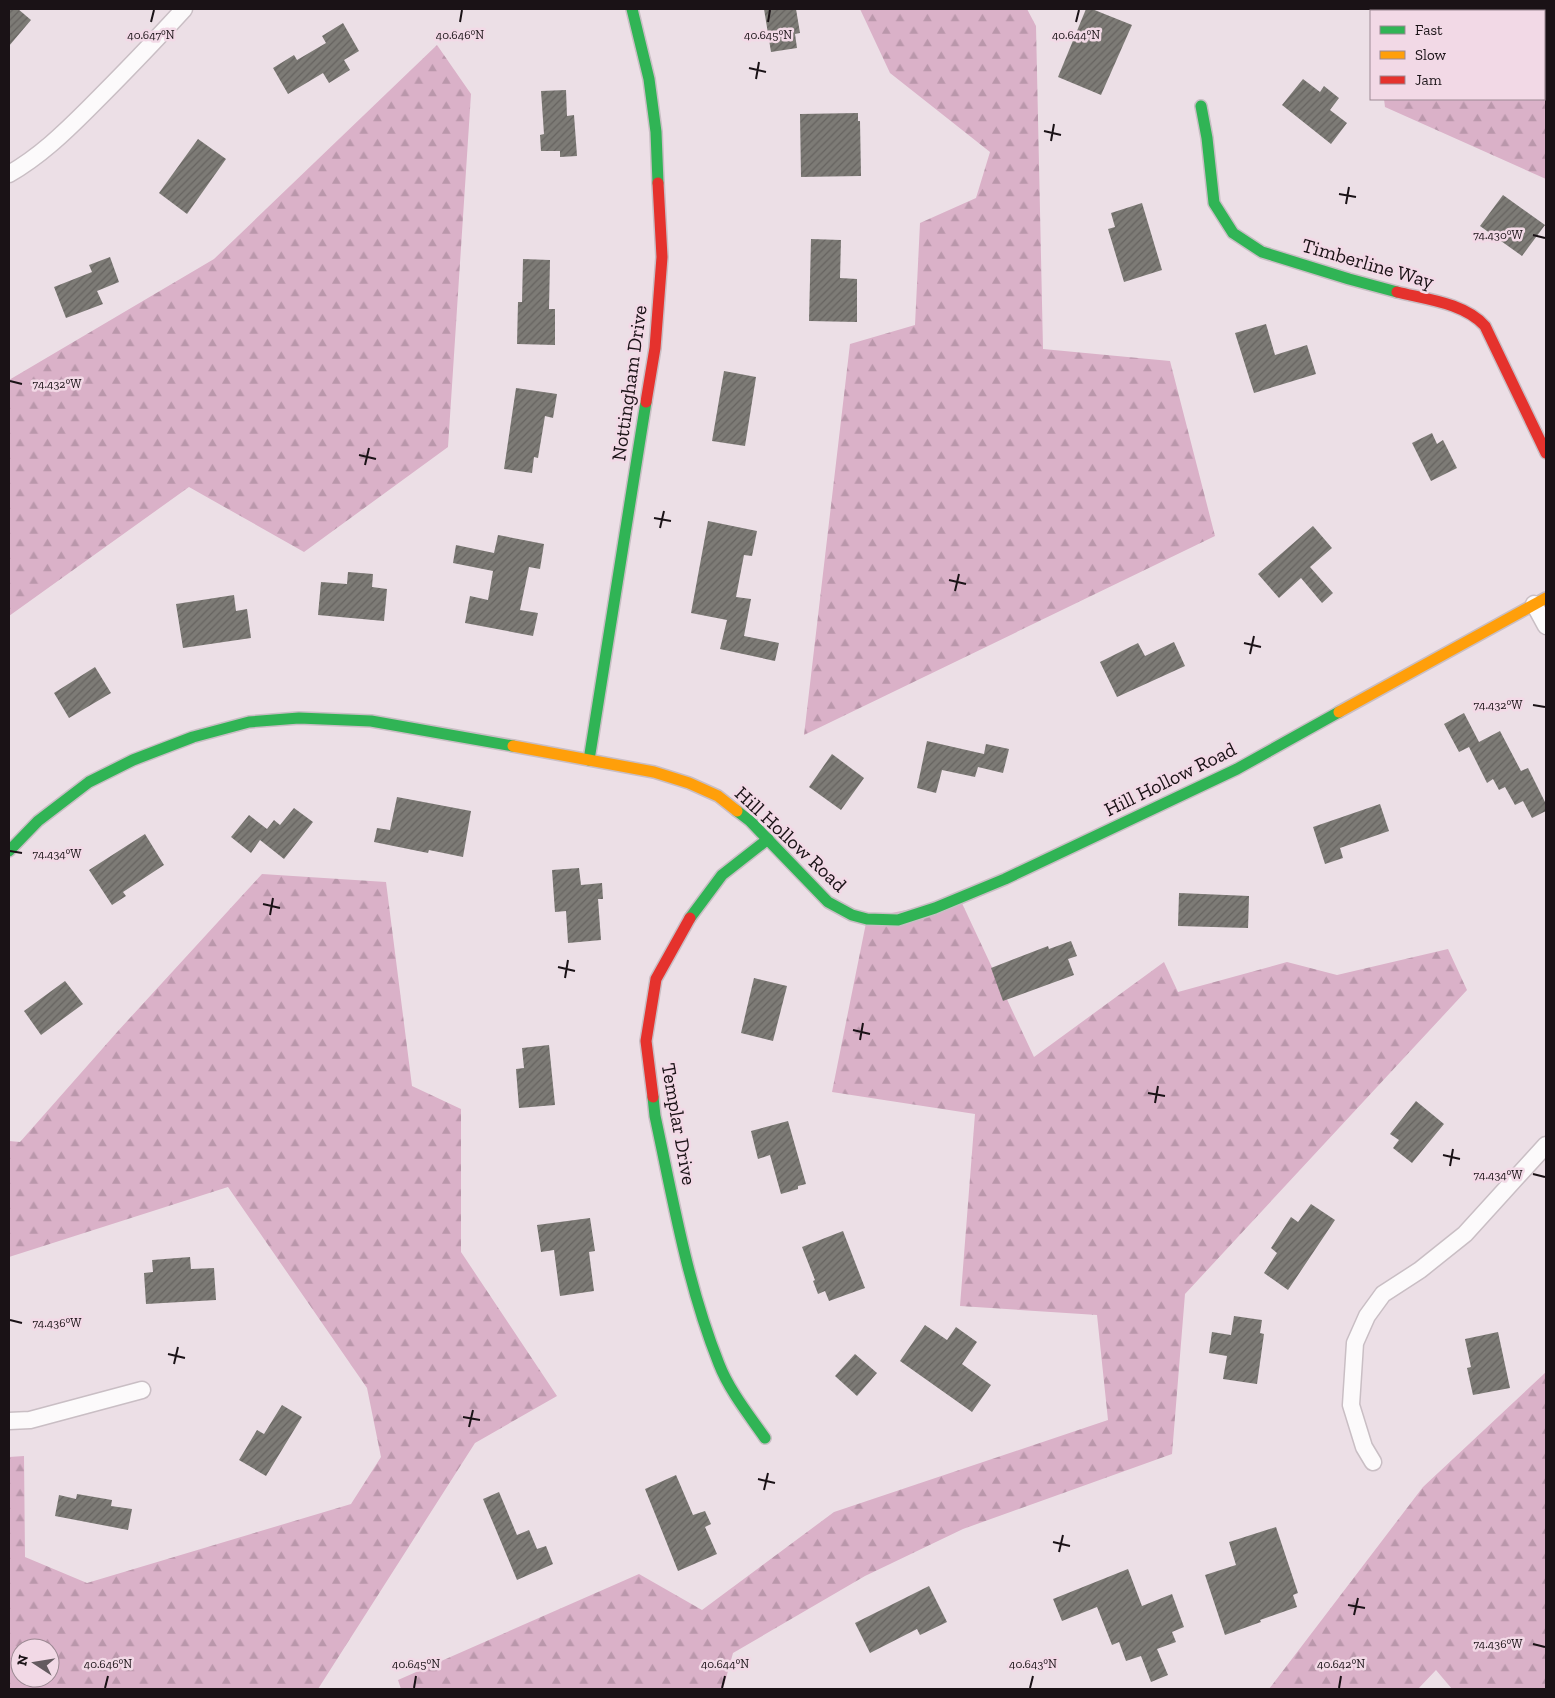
<svg xmlns="http://www.w3.org/2000/svg" width="1555" height="1698" font-family="'Zilla Slab',serif">
	<defs>
		<pattern id="forest-firs" width="22" height="20" patternUnits="userSpaceOnUse" patternTransform="scale(1.25)"><rect width="22" height="20" fill="#dab1c8"/><path d="M5 1l3.5 6h-7zM16 11l3.5 6h-7z" fill="#ba97ab"/></pattern>
		<pattern id="building-hatch" width="6" height="6" patternUnits="userSpaceOnUse" patternTransform="scale(1.25)"><rect width="6" height="6" fill="#7d7b76"/><path d="M-1 1l2-2M0 6l6-6M5 7l2-2" fill="none" stroke="#666360"/></pattern>
	</defs>
	<rect width="100%" height="100%" fill="#ecdfe6"/>
	<g fill="url(#forest-firs)" fill-rule="evenodd">
		<polygon points="860,9 1027,9 1036,26 1043,349 1170,361 1215,536 804,735 850,344 915,325 920,223 976,198 990,152 890,73"/>
		<polygon points="1374,9 1546,9 1546,179 1385,107 1384,99 1544,99 1544,11 1375,11"/>
		<polygon points="437,45 471,94 448,447 304,552 189,487 9,616 9,380 214,259"/>
		<path d="M262 874 386 882 412 1086 461 1109V1252L557 1396 475 1443 318 1689H9V1457L24 1456 25 1557 87 1583 351 1504 381 1457 367 1388 228 1187 9 1257V1141L20 1142 118 1031ZM20 1648H50V1678H20Z"/>
		<polygon points="960,899 1034,1057 1164,962 1178,992 1287,962 1337,975 1448,949 1467,990 1185,1294 1172,1454 963,1529 865,1576 733,1653 723,1689 401,1689 398,1680 639,1574 702,1610 834,1512 1108,1420 1097,1315 960,1306 975,1114 832,1092 867,918"/>
		<polygon points="1546,1372 1546,1689 1452,1689 1436,1670 1418,1689 1269,1689 1423,1487"/>
	</g>
	<g fill="url(#building-hatch)">
		<polygon points="9,9 18,9 31,20 9,46"/>
		<polygon points="764,9 796,9 800,33 795,34 797,48 771,52"/>
		<polygon points="1086,9 1092,9 1132,25 1101,95 1058,77"/>
		<polygon points="343,23 359,51 344,60 350,70 329,83 323,73 288,94 273,68 294,55 297,60 326,43 322,36"/>
		<polygon points="1303,79 1320,92 1324,86 1339,98 1330,110 1347,123 1331,144 1282,105"/>
		<polygon points="566,90 567,116 574,115 577,156 560,157 560,151 541,151 540,135 544,134 541,91"/>
		<polygon points="858,113 858,121 860,121 861,176 801,177 800,114"/>
		<polygon points="198,139 226,159 187,214 159,193"/>
		<polygon points="1503,195 1545,225 1522,256 1480,226"/>
		<polygon points="1142,203 1162,270 1124,282 1108,229 1115,227 1111,213"/>
		<polygon points="811,239 841,240 840,278 857,279 857,322 809,321"/>
		<polygon points="110,257 119,282 97,291 103,304 66,318 54,287 92,272 89,265"/>
		<polygon points="523,259 550,260 549,309 555,309 555,345 517,344 518,302 522,302"/>
		<polygon points="1266,324 1275,355 1307,345 1316,374 1254,393 1235,333"/>
		<polygon points="724,371 756,377 745,446 712,441"/>
		<polygon points="516,388 557,394 553,418 545,416 538,458 534,457 532,473 504,469"/>
		<polygon points="1432,433 1437,444 1443,440 1457,468 1431,481 1412,443"/>
		<polygon points="708,521 757,531 752,556 744,555 736,597 751,599 744,636 779,643 775,661 720,649 727,620 691,613"/>
		<polygon points="1313,526 1332,548 1310,567 1333,593 1322,603 1301,578 1279,598 1258,574"/>
		<polygon points="498,535 544,544 540,569 529,567 520,610 538,613 533,636 465,623 470,596 488,600 493,571 453,563 456,545 494,553"/>
		<polygon points="348,572 373,574 372,587 387,589 384,621 318,615 321,582 347,584"/>
		<polygon points="234,595 236,611 247,609 251,638 183,648 176,604"/>
		<polygon points="1174,642 1185,666 1117,697 1100,662 1138,643 1145,656"/>
		<polygon points="95,667 111,693 69,718 54,693"/>
		<polygon points="1464,713 1479,742 1500,731 1521,771 1528,768 1546,804 1546,811 1532,818 1523,801 1515,805 1505,787 1499,790 1493,779 1487,783 1469,747 1459,752 1444,724"/>
		<polygon points="927,741 984,754 986,744 1009,749 1003,773 978,767 975,777 942,770 936,793 917,788"/>
		<polygon points="832,754 864,778 841,810 809,787"/>
		<polygon points="397,797 471,811 463,857 429,850 428,853 374,842 377,828 390,830"/>
		<polygon points="1380,804 1389,831 1340,848 1343,858 1325,864 1313,827"/>
		<polygon points="294,808 313,822 284,859 260,840 251,853 231,837 249,815 267,829 274,820 280,825"/>
		<polygon points="145,834 164,865 123,892 126,896 112,905 89,870"/>
		<polygon points="579,868 581,885 602,883 603,899 598,899 601,940 568,943 566,911 555,912 552,870"/>
		<polygon points="1179,893 1249,896 1248,928 1178,926"/>
		<polygon points="1071,941 1077,956 1068,959 1074,975 1003,1001 991,968 1048,946 1049,949"/>
		<polygon points="754,978 787,986 773,1041 741,1033"/>
		<polygon points="65,981 83,1004 41,1035 24,1011"/>
		<polygon points="549,1045 555,1105 519,1108 516,1069 524,1068 522,1048"/>
		<polygon points="1416,1101 1444,1124 1412,1163 1393,1148 1399,1140 1390,1134"/>
		<polygon points="788,1121 806,1184 798,1186 798,1189 781,1194 770,1155 758,1159 751,1131"/>
		<polygon points="1311,1204 1335,1220 1288,1290 1264,1273 1277,1253 1271,1248 1291,1217 1298,1222"/>
		<polygon points="590,1218 595,1251 589,1252 594,1291 560,1296 554,1250 541,1252 537,1225"/>
		<polygon points="843,1231 865,1288 829,1301 825,1291 818,1294 813,1281 815,1280 802,1247"/>
		<polygon points="190,1257 191,1269 214,1268 216,1300 146,1304 144,1273 153,1272 152,1260"/>
		<polygon points="1234,1316 1262,1320 1260,1333 1264,1334 1257,1384 1223,1379 1227,1356 1209,1353 1212,1332 1231,1335"/>
		<polygon points="925,1325 947,1340 956,1327 977,1342 962,1364 991,1385 972,1412 900,1361"/>
		<polygon points="1498,1332 1510,1388 1473,1395 1467,1368 1471,1367 1465,1339"/>
		<polygon points="855,1354 877,1373 857,1396 835,1376"/>
		<polygon points="282,1405 302,1417 266,1476 239,1460 257,1430 264,1434"/>
		<polygon points="676,1475 693,1515 705,1511 711,1524 705,1527 717,1554 678,1571 645,1489"/>
		<polygon points="499,1492 517,1535 529,1530 537,1549 546,1546 553,1564 517,1580 483,1499"/>
		<polygon points="77,1494 112,1500 111,1506 132,1509 128,1530 55,1516 59,1495 76,1499"/>
		<polygon points="1276,1527 1298,1593 1293,1595 1297,1607 1260,1620 1261,1622 1225,1635 1205,1575 1236,1565 1229,1542"/>
		<polygon points="1128,1569 1142,1606 1172,1594 1184,1627 1172,1632 1176,1642 1157,1649 1168,1675 1151,1682 1141,1656 1126,1661 1119,1642 1112,1645 1097,1607 1062,1621 1053,1599"/>
		<polygon points="929,1586 947,1622 920,1635 917,1629 870,1653 855,1623"/>
	</g>
	<g fill="none" stroke-linecap="round" stroke-linejoin="round">
		<defs>
			<g id="street">
				<path d="M9 174C39 157 64 133 88 109 121 76 153 43 184 9"/>
				<polyline points="1534,604 1546,626"/>
				<polyline points="9,1421 30,1420 142,1390"/>
				<polyline points="1373,1462 1364,1447 1351,1405 1355,1343 1367,1316 1383,1294 1420,1270 1465,1234 1546,1145"/>
			</g>
			<g id="fast">
				<polyline points="632,9 649,79 656,132 658,183"/>
				<polyline points="1201,106 1207,138 1214,203 1233,233 1262,252 1349,279 1397,292"/>
				<polyline points="589,760 646,402"/>
				<polyline points="737,811 750,821 828,902 852,915 867,919 898,920 935,908 1005,879 1237,769 1339,712"/>
				<polyline points="9,851 38,821 89,782 133,760 193,737 249,722 299,718 371,721 513,746"/>
				<polyline points="690,918 722,875 768,839"/>
				<path d="M653 1097 655 1116C673 1199 687 1284 719 1364 729 1390 749 1415 765 1438"/>
			</g>
			<g id="slow">
				<polyline points="1339,712 1546,598"/>
				<polyline points="513,746 654,772 689,783 718,796 737,811"/>
			</g>
			<g id="jam">
				<path d="M1397 292C1425 299 1465 303 1485 326L1546 453"/>
				<polyline points="646,402 655,348 662,257 658,183"/>
				<polyline points="653,1097 646,1041 656,979 690,918"/>
			</g>
		</defs>
		<use href="#street" stroke="#c9bec4" stroke-width="19"/>
		<use href="#fast" stroke="#c9bec4" stroke-width="14"/>
		<use href="#slow" stroke="#c9bec4" stroke-width="14"/>
		<use href="#jam" stroke="#c9bec4" stroke-width="14"/>
		<use href="#street" stroke="#fcfafb" stroke-width="16"/>
		<use href="#fast" stroke="#30b455" stroke-width="11"/>
		<use href="#slow" stroke="#ff9f0a" stroke-width="11"/>
		<use href="#jam" stroke="#e5322d" stroke-width="11"/>
	</g>
	<path fill="none" stroke="#1a1216" stroke-width="2" d="M151 22 154 10M460 22 462 10M768 22 770 10M1076 22 1079 10M749 68 766 72M756 79 759 62M1044 131 1061 135M1051 141 1054 124M1339 194 1356 197M1346 204 1349 187M1533 235 1545 238M10 381 22 384M359 455 376 459M365 465 369 448M654 518 671 521M660 528 664 511M949 580 966 584M955 591 959 574M1244 643 1261 647M1250 654 1254 636M1533 705 1545 707M10 851 22 853M263 904 280 908M270 915 273 898M558 967 575 971M565 978 568 960M853 1030 870 1034M860 1040 863 1023M1148 1093 1165 1096M1155 1103 1158 1086M1443 1155 1460 1159M1450 1166 1453 1149M1533 1174 1545 1177M10 1320 22 1323M168 1354 185 1358M174 1364 178 1347M463 1417 480 1420M469 1427 473 1410M758 1479 775 1483M764 1490 768 1473M1053 1542 1070 1546M1059 1552 1063 1535M1348 1605 1365 1608M1354 1615 1358 1598M1533 1644 1545 1647M105 1688 108 1676M414 1688 416 1676M722 1688 725 1676M1030 1688 1033 1676M1339 1688 1341 1676"/>
	<g text-anchor="middle" stroke-width="5" stroke-linejoin="round" paint-order="stroke">
		<g font-size="20" fill="#1a1216" stroke="#f2d9e6">
			<text transform="translate(1368 263) rotate(16)" y="7">Timberline Way</text>
			<text transform="translate(629 383) rotate(-82)" y="7">Nottingham Drive</text>
			<text transform="translate(1170 779) rotate(-26)" y="7">Hill Hollow Road</text>
			<text transform="translate(791 839) rotate(43)" y="7">Hill Hollow Road</text>
			<text transform="translate(679 1124) rotate(80)" y="7">Templar Drive</text>
		</g>
	</g>
	<g font-size="12" text-anchor="middle" fill="#1a1216" stroke="#f2d9e6" stroke-width="5" stroke-linejoin="round" paint-order="stroke">
		<text x="151" y="39">40.647°N</text>
		<text x="460" y="39">40.646°N</text>
		<text x="768" y="39">40.645°N</text>
		<text x="1076" y="39">40.644°N</text>
		<text x="1498" y="239">74.430°W</text>
		<text x="57" y="388">74.432°W</text>
		<text x="1498" y="709">74.432°W</text>
		<text x="57" y="858">74.434°W</text>
		<text x="1498" y="1179">74.434°W</text>
		<text x="57" y="1327">74.436°W</text>
		<text x="1498" y="1648">74.436°W</text>
		<text x="108" y="1668">40.646°N</text>
		<text x="416" y="1668">40.645°N</text>
		<text x="725" y="1668">40.644°N</text>
		<text x="1033" y="1668">40.643°N</text>
		<text x="1341" y="1668">40.642°N</text>
	</g>
	<rect width="1555" height="1698" fill="none" stroke="#1a1216" stroke-width="20"/>
	<rect x="1370" y="10" width="175" height="90" fill="#f2d9e6" stroke="#9c8993"/>
	<rect x="1380" y="26" width="25" height="8" fill="#30b455" stroke="#9c8993"/>
	<text x="1415" y="35" font-size="15" fill="#1a1216">Fast</text>
	<rect x="1380" y="51" width="25" height="8" fill="#ff9f0a" stroke="#9c8993"/>
	<text x="1415" y="60" font-size="15" fill="#1a1216">Slow</text>
	<rect x="1380" y="76" width="25" height="8" fill="#e5322d" stroke="#9c8993"/>
	<text x="1415" y="85" font-size="15" fill="#1a1216">Jam</text>
	<g transform="translate(35 1663) rotate(282)"><circle r="24" fill="#f2d9e6" stroke="#9c8993"/>
	<path d="M0-4L9 19L0 12L-9 19Z" fill="#645a5f"/>
	<text y="-8" font-size="14" font-weight="bold" text-anchor="middle" fill="#1a1216">N</text>
	</g>
</svg>
